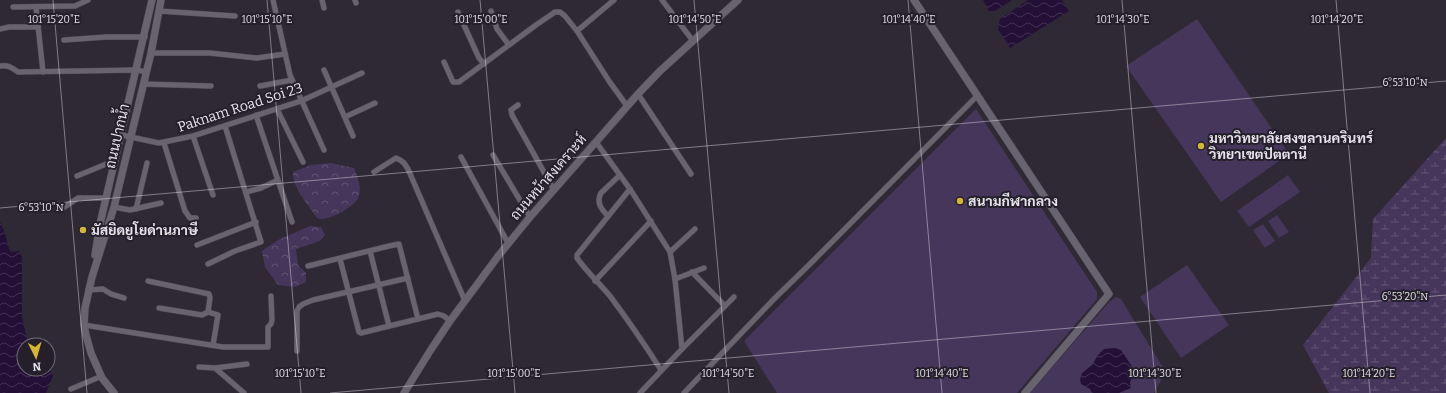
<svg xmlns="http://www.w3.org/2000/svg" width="1446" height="393" font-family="Bitter,Sarabun,serif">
	<defs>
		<pattern id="forest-crowns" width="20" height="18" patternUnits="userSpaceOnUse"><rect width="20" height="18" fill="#47365c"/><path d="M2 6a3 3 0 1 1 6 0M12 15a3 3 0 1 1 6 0" fill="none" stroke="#625374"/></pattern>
		<pattern id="wetland-marsh" width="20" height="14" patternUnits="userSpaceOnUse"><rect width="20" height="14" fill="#47365c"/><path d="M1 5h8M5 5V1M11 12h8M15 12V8" fill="none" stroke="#625374"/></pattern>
		<pattern id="water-waves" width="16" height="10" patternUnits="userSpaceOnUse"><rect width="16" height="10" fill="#241037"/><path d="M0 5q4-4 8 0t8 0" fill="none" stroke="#443354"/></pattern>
	</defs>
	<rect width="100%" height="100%" fill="#2e2934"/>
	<g fill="url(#forest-crowns)">
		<path d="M331 163 354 168C357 176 362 187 359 196 357 206 326 223 317 218 309 205 292 188 293 172L311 165Z"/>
		<polygon points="310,226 321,227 325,235 320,241 296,249 298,265 306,273 306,282 295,287 278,285 265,267 262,251 278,240"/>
	</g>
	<polygon fill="url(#wetland-marsh)" points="1446,138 1446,393 1329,393 1303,345 1371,258 1373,219"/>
	<g fill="#47365c">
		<polygon points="1197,19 1289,154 1221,202 1126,66"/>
		<polygon points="976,109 1097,292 1097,299 1017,393 777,393 744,341"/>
		<polygon points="1288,175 1300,192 1249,227 1237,211"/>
		<polygon points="1277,215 1289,232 1279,238 1268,221"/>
		<polygon points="1263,224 1275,241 1265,248 1253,230"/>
		<polygon points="1187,265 1229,325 1181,358 1140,297"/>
		<polygon points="1116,297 1121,299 1164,369 1164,375 1154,393 1030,393 1109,302"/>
	</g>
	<g fill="url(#water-waves)">
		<polygon points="983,0 1012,0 995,11 989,11"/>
		<polygon points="1028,0 1062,0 1069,11 1010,48 998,29 1000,19"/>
		<polygon points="0,222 5,233 10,252 19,251 22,257 22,316 28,345 24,345 24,369 50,370 53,376 46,393 0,393"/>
		<polygon points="1115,348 1121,350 1135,371 1130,382 1131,388 1119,393 1092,393 1090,389 1081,384 1080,380 1082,373 1092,365 1098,355 1104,349"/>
	</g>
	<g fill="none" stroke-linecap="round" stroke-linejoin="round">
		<defs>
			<g id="street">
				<polyline points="273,0 290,75 324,150"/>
				<polyline points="322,0 324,8"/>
				<polyline points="355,0 356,3"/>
				<polyline points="662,0 693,41"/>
				<polyline points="13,7 75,6 88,0"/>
				<polyline points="36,7 43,72"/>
				<polyline points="159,11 235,16"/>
				<polyline points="491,11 497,29 509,45"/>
				<polyline points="458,12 479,58 484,64"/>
				<polyline points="0,29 9,27 38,27"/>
				<polyline points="577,31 614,0"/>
				<polyline points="64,40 106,37 145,37"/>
				<polyline points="151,53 210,53 257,58 285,54"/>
				<polyline points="444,62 453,82 459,82 536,25 555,12 560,12 565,16 577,31 609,81 627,106"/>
				<path d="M0 66C9 65 11 67 18 72L137 70 146 72"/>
				<polyline points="324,70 353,136"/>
				<polyline points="143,84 211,86"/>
				<polyline points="260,86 292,80"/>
				<polyline points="638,94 691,174"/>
				<polyline points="518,105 511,110 512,115 554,190"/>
				<polyline points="277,109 303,162"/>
				<polyline points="256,115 292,222"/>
				<polyline points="345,117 375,103"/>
				<polyline points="121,135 159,143 193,136 301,101 362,73"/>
				<polyline points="193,136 213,195"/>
				<polyline points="596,142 630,189 670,252 675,279 682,349 640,393"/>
				<polyline points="164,143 185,211 190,218 196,218"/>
				<polyline points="493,155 530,217"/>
				<polyline points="461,157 508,243"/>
				<polyline points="374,172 396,158 400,160 404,163 408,169 465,301"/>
				<polyline points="77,176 116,160"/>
				<path d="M630 189 577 255V258C587 272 599 283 610 296 628 320 645 345 661 370"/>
				<polyline points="246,192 261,188 278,180"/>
				<polyline points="114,207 130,210 161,203"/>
				<polyline points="63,208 78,198 107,198"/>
				<polyline points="136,209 147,163"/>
				<path d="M608 216C601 209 596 202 601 193L620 175"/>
				<polyline points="197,245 256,222"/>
				<polyline points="370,251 389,326"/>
				<polyline points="670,252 695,229"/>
				<polyline points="340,259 359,332 361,333 438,314 444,316 450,321"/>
				<polyline points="208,264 235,251 261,242 225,126"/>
				<polyline points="308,266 389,246 399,244 418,319"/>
				<polyline points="692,272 725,306"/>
				<polyline points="675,279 704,268"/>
				<polyline points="148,281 209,294 210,298 208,312 218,315 213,345"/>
				<polyline points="595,281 651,221"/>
				<polyline points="88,290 103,289 111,294 124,298"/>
				<polyline points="159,308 202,315 208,312"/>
				<polyline points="84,325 223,347 268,347 268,327 271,324 272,320 271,296"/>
				<polyline points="682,349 734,297"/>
				<polyline points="297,351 297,311 299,307 303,304 313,300 408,278"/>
				<polyline points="199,367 215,368 244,393"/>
				<polyline points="215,368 247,364"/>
				<polyline points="71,389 102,376"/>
				<polyline points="684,393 774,299 812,262 978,95"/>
			</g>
			<g id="secondary">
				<polyline points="914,0 1109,294 1025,393"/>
				<polyline points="95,255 100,224 152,0"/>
				<polyline points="114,393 102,378 91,353 86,335 84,325 85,308 92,277 114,207 151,53 161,0"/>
				<polyline points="404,393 430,351 450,321 499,255 530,217 638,94 660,71 738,0"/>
			</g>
		</defs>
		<use href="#street" stroke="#4c4852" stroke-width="6"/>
		<use href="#secondary" stroke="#4c4852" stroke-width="8"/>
		<use href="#street" stroke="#696370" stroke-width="5"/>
		<use href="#secondary" stroke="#696370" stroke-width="7"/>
	</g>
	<path fill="none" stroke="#e6e3ea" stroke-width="1" stroke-opacity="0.45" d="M53 0 87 393M267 0 301 393M480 0 515 393M694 0 729 393M908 0 942 393M1122 0 1156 393M1336 0 1370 393M0 208 1446 81M330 393 1446 295"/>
	<g fill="#d5b535" stroke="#241f2a" stroke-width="1.5">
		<circle cx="1201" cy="146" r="4"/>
		<circle cx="960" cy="201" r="4"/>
		<circle cx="83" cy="230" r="4"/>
	</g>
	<g text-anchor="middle" stroke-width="4" stroke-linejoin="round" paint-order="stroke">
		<g font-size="14" fill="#e6e3ea" stroke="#241f2a">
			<text transform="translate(240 107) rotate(-18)" y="5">Paknam Road Soi 23</text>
			<text transform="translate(117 136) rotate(-77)" y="5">ถนนปากน้ำ</text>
			<text transform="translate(548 177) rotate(-49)" y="5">ถนนหน้าสงเคราะห์</text>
		</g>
		<g font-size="14" font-weight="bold" fill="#e6e3ea" stroke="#241f2a" text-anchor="start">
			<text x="1209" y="143">มหาวิทยาลัยสงขลานครินทร์<tspan x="1209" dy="16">วิทยาเขตปัตตานี</tspan></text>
			<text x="968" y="206">สนามกีฬากลาง</text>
			<text x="91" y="235">มัสยิดยูโยด่านภาษี</text>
		</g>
	</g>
	<g font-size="10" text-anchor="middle" fill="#e6e3ea" stroke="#241f2a" stroke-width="4" stroke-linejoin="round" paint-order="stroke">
		<text x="54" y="23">101°15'20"E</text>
		<text x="267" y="23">101°15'10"E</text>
		<text x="481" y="23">101°15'00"E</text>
		<text x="695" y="23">101°14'50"E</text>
		<text x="909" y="23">101°14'40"E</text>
		<text x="1123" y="23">101°14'30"E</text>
		<text x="1337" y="23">101°14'20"E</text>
		<text x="1405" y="86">6°53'10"N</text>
		<text x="41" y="211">6°53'10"N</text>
		<text x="1405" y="300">6°53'20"N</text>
		<text x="300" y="377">101°15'10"E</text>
		<text x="514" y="377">101°15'00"E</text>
		<text x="728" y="377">101°14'50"E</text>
		<text x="942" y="377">101°14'40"E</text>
		<text x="1155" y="377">101°14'30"E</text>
		<text x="1369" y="377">101°14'20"E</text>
	</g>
	<g transform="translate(36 357) rotate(175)"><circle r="19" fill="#241f2a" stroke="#726d77"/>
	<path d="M0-3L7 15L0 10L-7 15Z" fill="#d5b535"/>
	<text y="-6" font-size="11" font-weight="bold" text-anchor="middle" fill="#e6e3ea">N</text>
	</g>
</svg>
